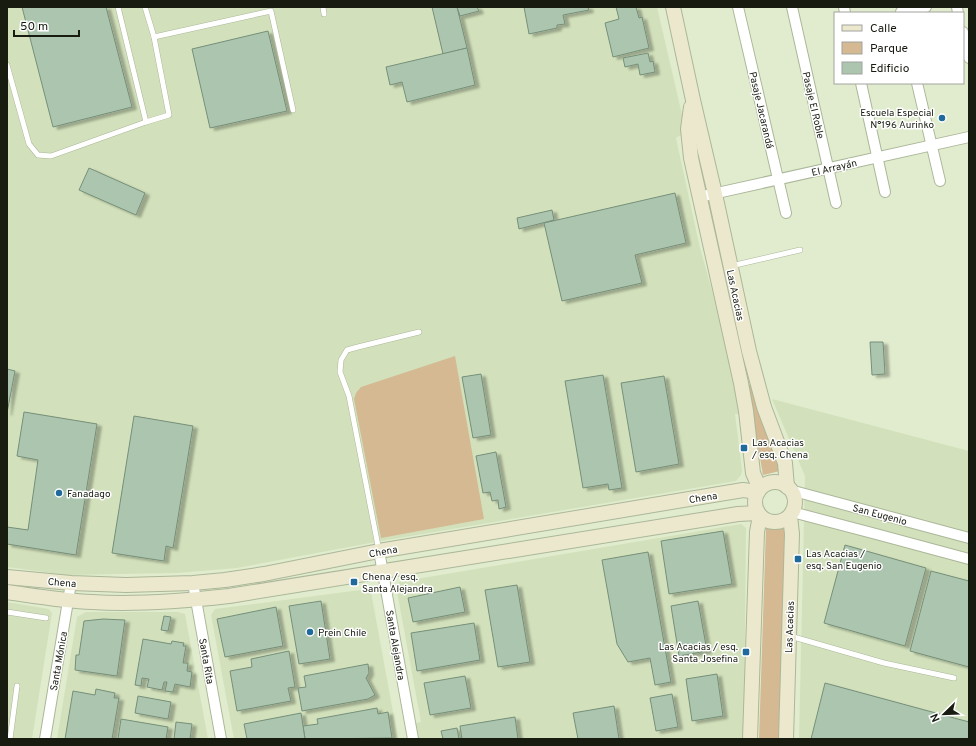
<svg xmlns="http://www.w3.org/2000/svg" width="976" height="746" font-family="Overpass,sans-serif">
	<defs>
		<filter id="shadow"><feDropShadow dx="4.5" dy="2.5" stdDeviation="1" flood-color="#0004"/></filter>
	</defs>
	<rect width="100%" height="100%" fill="#e0eccd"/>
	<g fill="#d2e1bb">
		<polygon points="7,7 657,7 683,119 681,135 676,138 699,244 736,377 740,414 735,414 742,470 741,475 736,481 381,541 237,568 177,573 67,575 7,567"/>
		<polygon points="772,399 969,451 969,739 799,739 805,476"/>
		<polygon points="741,524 746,528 744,739 413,739 411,724 421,722 396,586 399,582"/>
		<polygon points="368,589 371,592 398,739 234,739 211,615 215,609"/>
		<polygon points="7,602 49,609 52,613 32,739 7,739"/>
		<polygon points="86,612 178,612 185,614 208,739 57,739 77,617"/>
	</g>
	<g fill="#d4b992">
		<polygon points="455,356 484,519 381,538 354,399 356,393 361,387"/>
		<polygon points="752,384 780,471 763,475 747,385"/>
		<polygon points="766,528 787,529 779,739 759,739"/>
	</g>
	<g fill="#abc5ae" stroke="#768f79" filter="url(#shadow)">
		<polygon points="22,7 106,7 132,107 53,127"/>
		<polygon points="432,7 457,7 467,48 443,54"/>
		<polygon points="457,7 477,7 479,11 460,16"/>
		<polygon points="524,7 588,7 589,10 563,15 565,24 557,25 557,28 529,34"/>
		<polygon points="616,7 636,7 639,18 642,17 649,48 613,57 605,23 619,19"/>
		<polygon points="268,31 287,111 210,128 192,49"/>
		<polygon points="467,48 475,85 407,102 402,82 390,85 386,67"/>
		<polygon points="648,53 650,62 653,61 655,72 640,75 638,64 625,67 623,58"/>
		<polygon points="89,168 145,193 136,215 79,190"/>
		<polygon points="675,193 686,243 635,255 642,283 562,301 544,223"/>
		<polygon points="552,210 554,220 519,229 517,218"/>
		<polygon points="870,342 883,342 885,374 872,375"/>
		<polygon points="7,369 15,371 7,413"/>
		<polygon points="481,374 491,435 473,438 462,377"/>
		<polygon points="603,375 622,488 609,490 608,484 583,488 565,381"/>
		<polygon points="664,376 679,464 636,472 621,383"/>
		<polygon points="24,412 97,424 76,555 7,544 7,527 28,530 38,460 17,456"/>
		<polygon points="134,416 193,426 173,548 166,546 164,561 112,553"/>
		<polygon points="496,452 506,507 499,509 498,500 492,501 490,492 483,493 476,456"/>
		<polygon points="723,531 732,584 669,594 661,541"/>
		<polygon points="845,545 926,568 905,646 824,623"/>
		<polygon points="648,552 671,682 655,685 650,658 628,662 617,644 602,560"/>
		<polygon points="931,571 969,581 969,667 910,651"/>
		<polygon points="517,585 530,662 498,667 485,590"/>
		<polygon points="460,587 465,612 413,622 408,598"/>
		<polygon points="321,601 330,659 299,664 289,606"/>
		<polygon points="698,601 707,651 679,656 671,606"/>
		<polygon points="276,607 283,646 225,657 217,619"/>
		<polygon points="164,616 171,617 168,631 161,630"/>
		<polygon points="103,619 125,620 117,676 75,670 76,655 79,655 84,621"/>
		<polygon points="474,623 480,660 417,671 411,633"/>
		<polygon points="143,639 171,644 172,641 184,643 183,646 186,646 183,663 188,663 187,671 192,672 190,687 175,684 173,692 165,691 167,682 164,682 162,690 147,687 149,679 142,678 141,686 135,685"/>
		<polygon points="289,651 295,687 288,688 291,701 237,711 230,671 252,667 251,659"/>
		<polygon points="368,664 369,673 366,678 375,695 368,699 302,711 298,688 306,687 304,676"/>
		<polygon points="717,674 723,716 692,721 686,679"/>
		<polygon points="465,676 471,708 430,715 424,683"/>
		<polygon points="825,683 969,722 969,739 811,739"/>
		<polygon points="96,689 115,693 114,698 119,698 112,739 65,739 73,691 95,695"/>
		<polygon points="672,694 678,727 656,731 650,698"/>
		<polygon points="138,696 171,702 168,719 135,713"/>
		<polygon points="614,706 619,739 578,739 573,713"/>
		<polygon points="377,708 378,714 388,712 392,738 305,739 303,726 318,724 317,719"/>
		<polygon points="301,713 305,739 247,739 244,724"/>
		<polygon points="515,717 518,739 462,739 460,726"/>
		<polygon points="121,719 168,727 166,739 118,739"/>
		<polygon points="176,722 192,724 190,739 174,739"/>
		<polygon points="457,728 459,739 443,739 441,731"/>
	</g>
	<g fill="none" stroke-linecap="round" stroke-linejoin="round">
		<defs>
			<g id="lane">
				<polyline points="145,7 154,37 169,115 146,122"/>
				<polyline points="323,7 324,14"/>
				<polyline points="154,37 271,11 293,110"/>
				<polyline points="7,65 29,144 38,155 51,156 146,122 118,7"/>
				<polyline points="731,266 800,250"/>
				<polyline points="379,551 349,396 340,372 341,360 347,350 358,347 419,332"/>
				<polyline points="7,612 46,618"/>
				<polyline points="790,636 884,663 954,678"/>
				<polyline points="10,739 17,686"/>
			</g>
			<g id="street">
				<polyline points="738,7 786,213"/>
				<polyline points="792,7 836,203"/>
				<polyline points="844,7 845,13"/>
				<polyline points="957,7 958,13"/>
				<polyline points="901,12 926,7"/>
				<polyline points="963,32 969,58"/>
				<polyline points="861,83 885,192"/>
				<polyline points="917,83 940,181"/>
				<polyline points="699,197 969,137"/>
				<polyline points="790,490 969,538"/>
				<polyline points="792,512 876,534 969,559"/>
				<polyline points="379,551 413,739"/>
				<polyline points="193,583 221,739"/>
				<polyline points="45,739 71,583"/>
			</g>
			<g id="secondary">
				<polyline points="673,7 693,100 715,194 749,351 764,407 785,463 787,487"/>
				<polyline points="691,107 688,129 691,158 741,383 746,411 753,473 760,489"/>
				<circle cx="775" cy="502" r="20"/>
				<polyline points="7,577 71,583 126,585 193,583 225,580 264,574 379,551 743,490 758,492"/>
				<path d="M7 592C35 596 64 601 92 602 138 605 184 601 229 596L738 514 758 513"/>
				<polyline points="750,739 757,532 760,516"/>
				<polyline points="786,739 792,534 790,516"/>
			</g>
		</defs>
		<use href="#lane" stroke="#abb799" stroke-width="6"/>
		<use href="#street" stroke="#abb799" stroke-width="12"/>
		<use href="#secondary" stroke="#abb799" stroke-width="16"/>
		<use href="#lane" stroke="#fff" stroke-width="5"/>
		<use href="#street" stroke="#fff" stroke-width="10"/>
		<use href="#secondary" stroke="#ece8ce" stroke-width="14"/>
	</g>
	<g fill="#20699d" stroke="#fff" stroke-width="1.5">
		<circle cx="942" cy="118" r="4"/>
		<rect x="740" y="444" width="8" height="8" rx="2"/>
		<circle cx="59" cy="493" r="4"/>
		<rect x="794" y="555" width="8" height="8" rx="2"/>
		<rect x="350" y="578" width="8" height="8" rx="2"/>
		<circle cx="310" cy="632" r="4"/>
		<rect x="742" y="648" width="8" height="8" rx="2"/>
	</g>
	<g text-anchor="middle" stroke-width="3" stroke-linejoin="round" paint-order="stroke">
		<g font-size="10" fill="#171b10" stroke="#fff">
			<text transform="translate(814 105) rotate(77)" y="4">Pasaje El Roble</text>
			<text transform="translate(762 110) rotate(77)" y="4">Pasaje Jacarandá</text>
			<text transform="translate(834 167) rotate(-13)" y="4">El Arrayán</text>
			<text transform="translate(736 295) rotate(78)" y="4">Las Acacias</text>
			<text transform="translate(703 497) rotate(-9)" y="4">Chena</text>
			<text transform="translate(880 514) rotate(15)" y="4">San Eugenio</text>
			<text transform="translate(383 551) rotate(-10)" y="4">Chena</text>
			<text transform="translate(62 582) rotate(5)" y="4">Chena</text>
			<text transform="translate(789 627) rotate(-88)" y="4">Las Acacias</text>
			<text transform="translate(396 645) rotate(80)" y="4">Santa Alejandra</text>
			<text transform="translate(58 661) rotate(-80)" y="4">Santa Mónica</text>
			<text transform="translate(207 661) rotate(80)" y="4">Santa Rita</text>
		</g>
		<g font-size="10" fill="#171b10" stroke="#fff" text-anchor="start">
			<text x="934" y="116" text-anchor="end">Escuela Especial<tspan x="934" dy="12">N°196 Aurinko</tspan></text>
			<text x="752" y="446">Las Acacias<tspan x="752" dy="12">/ esq. Chena</tspan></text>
			<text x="67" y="497">Fanadago</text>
			<text x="806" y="557">Las Acacias /<tspan x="806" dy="12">esq. San Eugenio</tspan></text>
			<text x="362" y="580">Chena / esq.<tspan x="362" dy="12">Santa Alejandra</tspan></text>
			<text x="318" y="636">Prein Chile</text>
			<text x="738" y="650" text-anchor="end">Las Acacias / esq.<tspan x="738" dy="12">Santa Josefina</tspan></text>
		</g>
	</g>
	<rect width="976" height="746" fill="none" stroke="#171b10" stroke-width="16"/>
	<rect x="834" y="12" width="130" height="72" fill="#ffffff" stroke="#a2a49f"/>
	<rect x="842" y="25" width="20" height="6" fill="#ece8ce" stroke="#a2a49f"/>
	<text x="870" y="32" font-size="12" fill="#171b10">Calle</text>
	<rect x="842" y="42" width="20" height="12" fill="#d4b992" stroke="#a2a49f"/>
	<text x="870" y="52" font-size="12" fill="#171b10">Parque</text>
	<rect x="842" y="62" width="20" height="12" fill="#abc5ae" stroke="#a2a49f"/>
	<text x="870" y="72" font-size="12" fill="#171b10">Edificio</text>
	<g transform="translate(944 714) rotate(247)" stroke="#ffffff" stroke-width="3" paint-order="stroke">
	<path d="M0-3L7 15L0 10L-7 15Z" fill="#171b10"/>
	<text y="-6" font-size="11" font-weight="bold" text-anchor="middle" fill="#171b10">N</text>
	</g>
	<path d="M14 30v6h65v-6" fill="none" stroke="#171b10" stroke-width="2"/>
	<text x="20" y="30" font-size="12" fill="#171b10" stroke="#ffffff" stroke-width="3" paint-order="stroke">50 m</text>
</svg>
